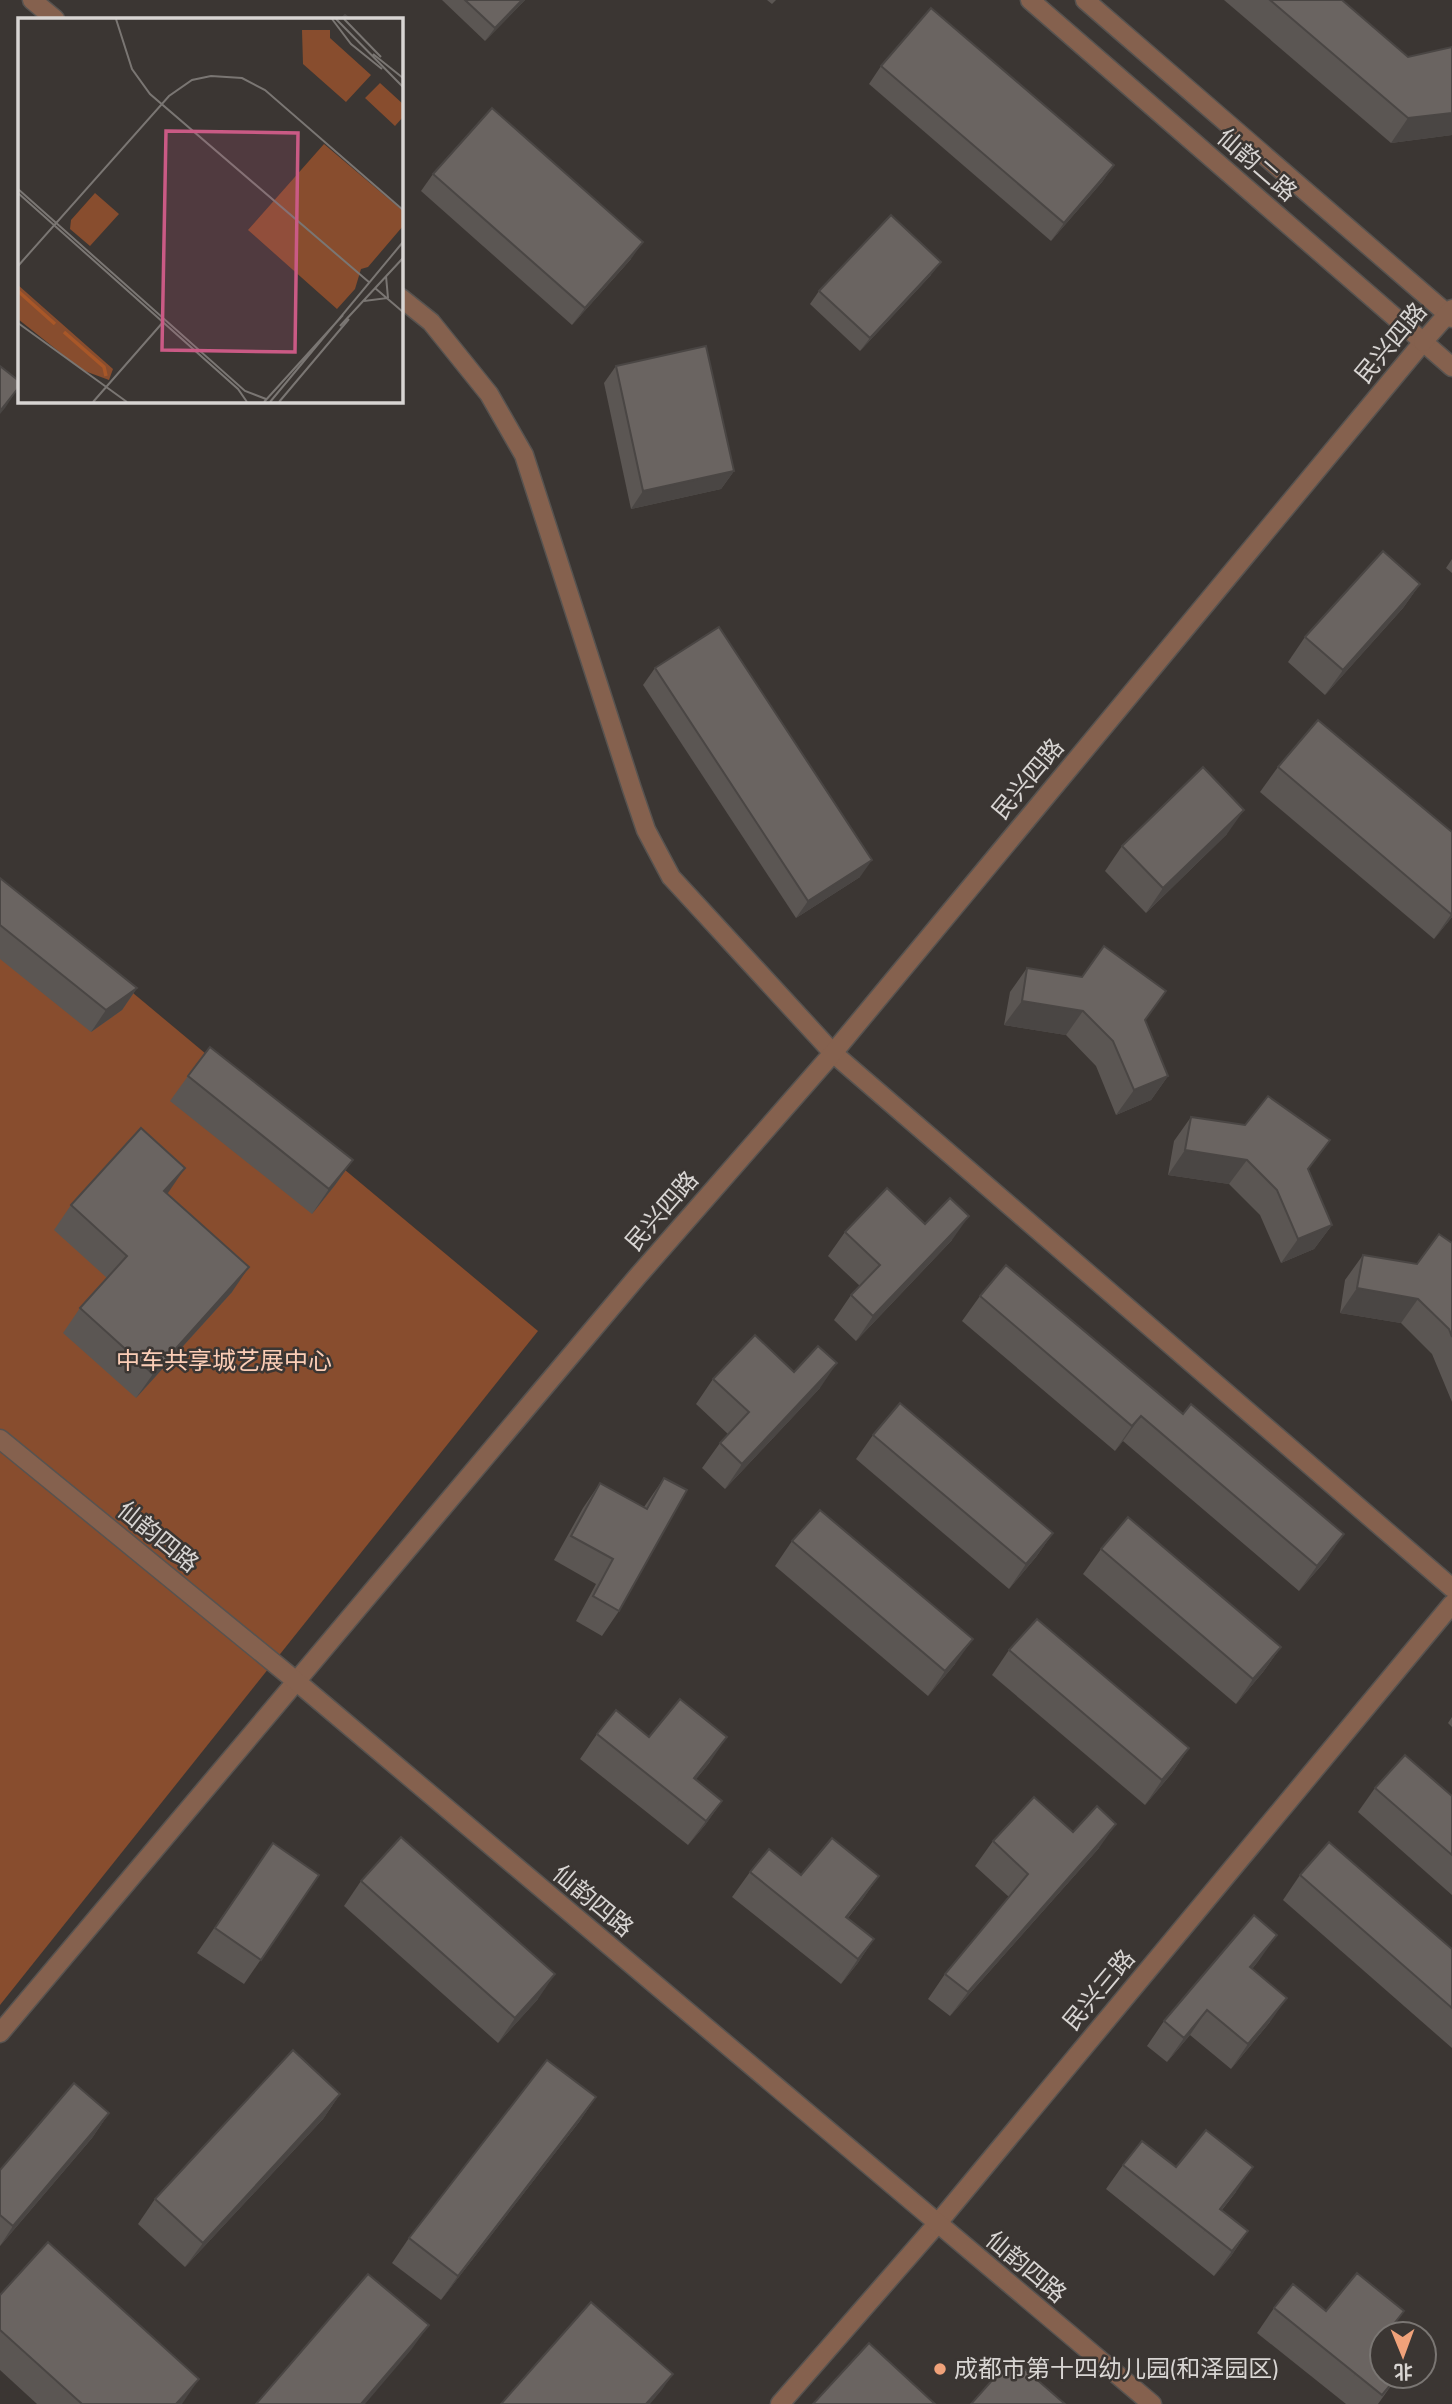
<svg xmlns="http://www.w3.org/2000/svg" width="1452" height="2404" font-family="'Titillium Web','Noto Sans SC',sans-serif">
	<rect width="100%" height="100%" fill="#3b3633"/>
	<polygon fill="#884d2e" points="0,882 538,1331 0,2005"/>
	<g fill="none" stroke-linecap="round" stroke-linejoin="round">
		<defs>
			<g id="minor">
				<polyline points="32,0 55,19"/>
				<polyline points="401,298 431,322 489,394 524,455 632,789 646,830 671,877 833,1053 1452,1588"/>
				<polyline points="0,2033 637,1277 833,1053 1423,342"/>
				<polyline points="780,2404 937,2224 1452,1604"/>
			</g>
			<g id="tertiary">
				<polyline points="1030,0 1452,367"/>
				<polyline points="1085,0 1452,318"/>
				<polyline points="1423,342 1452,309"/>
				<polyline points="0,1439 296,1681 1152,2404"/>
			</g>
		</defs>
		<use href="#minor" stroke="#575350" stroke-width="21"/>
		<use href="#tertiary" stroke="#575350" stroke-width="21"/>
		<use href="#minor" stroke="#85614e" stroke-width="18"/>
		<use href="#tertiary" stroke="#85614e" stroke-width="18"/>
	</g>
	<g fill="#5b5653">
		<polygon points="442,0 525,0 485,41"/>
		<polygon points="767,0 776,0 772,4"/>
		<polygon points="1224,0 1342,0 1408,57 1452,135 1391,143"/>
		<polygon points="881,66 1114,165 1102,182 1051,241 869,84"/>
		<polygon points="433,174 631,259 572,325 421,191"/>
		<polygon points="931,275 860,351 810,304 819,291"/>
		<polygon points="616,366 734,471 721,489 631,509 604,383"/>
		<polygon points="1452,559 1452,573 1446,568"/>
		<polygon points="1420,584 1403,608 1325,695 1288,662 1305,637"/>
		<polygon points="655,668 860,877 796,918 643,685"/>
		<polygon points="1278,767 1452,832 1452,917 1434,939 1260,792"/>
		<polygon points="1227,834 1146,913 1105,871 1122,846"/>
		<polygon points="0,878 137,988 122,1010 91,1032 0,959"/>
		<polygon points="1027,968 1145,1021 1168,1076 1151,1100 1116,1115 1096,1066 1066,1035 1004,1025 1010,992"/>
		<polygon points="188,1076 353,1160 335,1185 312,1214 170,1101"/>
		<polygon points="1191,1117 1309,1170 1332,1225 1314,1249 1281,1263 1260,1215 1229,1184 1168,1175 1174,1141"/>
		<polygon points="167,1194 232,1292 136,1398 63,1333 80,1308 107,1278 54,1230 71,1205"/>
		<polygon points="845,1232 952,1240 856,1341 834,1320 851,1295 860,1286 828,1256"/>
		<polygon points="1452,1243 1452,1402 1432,1354 1401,1323 1340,1313 1345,1280 1363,1255 1417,1264"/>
		<polygon points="980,1296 1183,1414 1327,1559 1299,1591 1123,1441 1115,1451 962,1321"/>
		<polygon points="794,1372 820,1388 725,1489 702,1468 720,1443 728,1434 696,1404 713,1379"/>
		<polygon points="873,1435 1053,1533 1036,1557 1009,1589 856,1459"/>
		<polygon points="664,1478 619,1611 602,1636 576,1621 596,1584 554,1560 583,1508 600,1483 644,1507"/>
		<polygon points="792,1541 955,1664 928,1696 775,1566"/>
		<polygon points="1101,1549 1281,1647 1263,1672 1236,1704 1083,1574"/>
		<polygon points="1009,1650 1189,1748 1172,1773 1145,1805 992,1675"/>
		<polygon points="1452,1717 1452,1727 1448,1723"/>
		<polygon points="597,1734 649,1737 710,1762 696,1779 722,1801 705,1825 688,1845 580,1759"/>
		<polygon points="1375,1788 1452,1796 1452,1895 1358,1812"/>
		<polygon points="1073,1832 1099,1848 950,2016 928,1999 945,1974 1009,1897 975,1866 993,1841"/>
		<polygon points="273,1843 319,1875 244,1984 197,1953"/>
		<polygon points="750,1872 801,1875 879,1876 862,1900 848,1918 874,1939 857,1964 841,1984 732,1897"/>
		<polygon points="1300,1875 1452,1949 1452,2048 1283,1900"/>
		<polygon points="361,1881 538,1999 498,2043 344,1906"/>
		<polygon points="1260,1959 1252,1969 1270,2022 1231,2069 1190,2035 1167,2062 1147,2046 1164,2021"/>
		<polygon points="340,2094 323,2119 185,2267 138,2224 155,2199"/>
		<polygon points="596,2097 579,2122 441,2300 392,2263 409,2238"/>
		<polygon points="109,2113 92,2138 0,2246 0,2170"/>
		<polygon points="1123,2165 1176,2167 1236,2192 1222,2210 1248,2231 1231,2256 1214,2276 1106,2189"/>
		<polygon points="0,2295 182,2404 37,2404 0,2370"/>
		<polygon points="1274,2308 1326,2311 1398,2376 1378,2404 1346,2404 1257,2333"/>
	</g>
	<g fill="#4a4644">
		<polygon points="522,0 525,0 485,41 495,28"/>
		<polygon points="1452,113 1452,135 1391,143 1408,118"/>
		<polygon points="1114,165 1102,182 1051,241 1064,223"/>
		<polygon points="643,242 631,259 572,325 585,308"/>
		<polygon points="941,262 931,275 860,351 870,338"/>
		<polygon points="19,387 5,408 0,414 0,411"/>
		<polygon points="734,471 721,489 631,509 643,491"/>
		<polygon points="1420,584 1403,608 1325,695 1343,670"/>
		<polygon points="1244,810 1227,834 1146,913 1163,888"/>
		<polygon points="872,860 860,877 796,918 808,901"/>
		<polygon points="1452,913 1452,917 1434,939"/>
		<polygon points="137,988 122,1010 91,1032 106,1010"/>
		<polygon points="1022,1001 1083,1011 1066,1035 1004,1025"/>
		<polygon points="1168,1076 1151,1100 1116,1115 1134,1090"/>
		<polygon points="1185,1150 1247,1160 1229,1184 1168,1175"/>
		<polygon points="353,1160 335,1185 312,1214 329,1189"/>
		<polygon points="185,1168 168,1193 147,1216 164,1191"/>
		<polygon points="969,1216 952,1240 856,1341 873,1316"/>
		<polygon points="1332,1225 1314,1249 1281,1263 1298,1239"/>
		<polygon points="249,1267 232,1292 136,1398 153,1374"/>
		<polygon points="1357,1288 1418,1299 1401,1323 1340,1313"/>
		<polygon points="837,1363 820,1388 725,1489 742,1464"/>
		<polygon points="1141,1416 1123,1441 1115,1451 1132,1426"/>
		<polygon points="1053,1533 1036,1557 1009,1589 1026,1564"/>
		<polygon points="1344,1534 1327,1559 1299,1591 1317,1566"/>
		<polygon points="973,1639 955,1664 928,1696 945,1671"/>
		<polygon points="1281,1647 1263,1672 1236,1704 1253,1679"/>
		<polygon points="727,1737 710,1762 677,1803 694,1778"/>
		<polygon points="1189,1748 1172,1773 1145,1805 1162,1780"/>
		<polygon points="722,1801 705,1825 688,1845 706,1821"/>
		<polygon points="1116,1824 1099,1848 950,2016 968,1992"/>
		<polygon points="879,1876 862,1900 829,1941 846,1917"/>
		<polygon points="1277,1935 1260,1959 1233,1992 1250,1967"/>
		<polygon points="874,1939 857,1964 841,1984 858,1959"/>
		<polygon points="555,1974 538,1999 498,2043 515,2018"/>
		<polygon points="1287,1998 1270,2022 1231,2069 1248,2044"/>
		<polygon points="1207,2010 1190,2035 1167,2062 1184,2038"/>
		<polygon points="340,2094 323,2119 185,2267 203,2243"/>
		<polygon points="596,2097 579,2122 441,2300 458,2276"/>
		<polygon points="109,2113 92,2138 0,2246 13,2226"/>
		<polygon points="1253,2167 1236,2192 1203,2233 1220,2209"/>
		<polygon points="1248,2231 1231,2256 1214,2276 1232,2251"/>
		<polygon points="429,2325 411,2350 365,2404 361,2404"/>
		<polygon points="1382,2338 1382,2342 1353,2377 1371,2352"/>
		<polygon points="673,2374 661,2391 650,2404 646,2404"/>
		<polygon points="199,2379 182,2404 176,2404"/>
	</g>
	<g fill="#6a6461" stroke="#4a4644" stroke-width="2">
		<polygon points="465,0 522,0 495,28"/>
		<polygon points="1270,0 1342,0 1408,57 1452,47 1452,113 1408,118"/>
		<polygon points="931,8 1114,165 1064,223 881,66"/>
		<polygon points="345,15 350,19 341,19"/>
		<polygon points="492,108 643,242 585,308 433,174"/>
		<polygon points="891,215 941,262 870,338 819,291"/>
		<polygon points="706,346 734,471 643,491 616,366"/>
		<polygon points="0,366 19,381 19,387 0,411"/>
		<polygon points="1383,551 1420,584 1343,670 1305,637"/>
		<polygon points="719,627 872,860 808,901 655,668"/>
		<polygon points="1318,720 1452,832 1452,913 1451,914 1278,767"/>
		<polygon points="1203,767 1244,810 1163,888 1122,846"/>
		<polygon points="0,878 137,988 106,1010 0,925"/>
		<polygon points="1104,946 1166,991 1145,1020 1168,1076 1134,1090 1113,1041 1083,1011 1022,1001 1027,968 1082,977"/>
		<polygon points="210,1047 353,1160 329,1189 188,1076"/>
		<polygon points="1268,1096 1330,1140 1308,1169 1332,1225 1298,1239 1277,1190 1247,1160 1185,1150 1191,1117 1245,1125"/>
		<polygon points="141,1128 185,1168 164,1191 249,1267 153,1374 80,1308 127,1256 71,1205"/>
		<polygon points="887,1188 925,1224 950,1198 969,1216 873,1316 851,1295 880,1265 845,1232"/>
		<polygon points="1439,1234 1452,1243 1452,1337 1449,1329 1418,1299 1357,1288 1363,1255 1417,1264"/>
		<polygon points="1006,1265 1183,1414 1191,1404 1344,1534 1317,1566 1141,1416 1132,1426 980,1296"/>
		<polygon points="755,1335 794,1372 818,1346 837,1363 742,1464 720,1443 749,1412 713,1379"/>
		<polygon points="900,1403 1053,1533 1026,1564 873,1435"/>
		<polygon points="664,1478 687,1490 619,1611 593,1596 613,1559 571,1536 600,1483 647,1509"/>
		<polygon points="820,1510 973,1639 945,1671 792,1541"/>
		<polygon points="1128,1517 1281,1647 1253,1679 1101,1549"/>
		<polygon points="1037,1619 1189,1748 1162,1780 1009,1650"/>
		<polygon points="680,1699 727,1737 694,1778 722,1801 706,1821 597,1734 616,1710 649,1737"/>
		<polygon points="1405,1755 1452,1796 1452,1855 1375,1788"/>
		<polygon points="1034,1797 1073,1832 1097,1806 1116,1824 968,1992 945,1974 1028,1874 993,1841"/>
		<polygon points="401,1837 555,1974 515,2018 361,1881"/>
		<polygon points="832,1838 879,1876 846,1917 874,1939 858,1959 750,1872 769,1849 801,1875"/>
		<polygon points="1329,1842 1452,1949 1452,2008 1300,1875"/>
		<polygon points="273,1843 319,1875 261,1960 215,1928"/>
		<polygon points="1254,1915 1277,1935 1250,1967 1287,1998 1248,2044 1207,2010 1184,2038 1164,2021"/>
		<polygon points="293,2050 340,2094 203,2243 155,2199"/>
		<polygon points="547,2060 596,2097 458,2276 409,2238"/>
		<polygon points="74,2083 109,2113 13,2226 0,2215 0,2170"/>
		<polygon points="1206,2130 1253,2167 1220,2209 1248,2231 1232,2251 1123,2165 1142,2141 1176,2167"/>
		<polygon points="48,2242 199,2379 176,2404 82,2404 0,2330 0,2295"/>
		<polygon points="1357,2273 1404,2311 1386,2334 1382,2334 1382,2338 1371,2352 1382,2361 1382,2376 1398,2376 1382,2395 1274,2308 1293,2284 1326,2311"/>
		<polygon points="368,2274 429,2325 361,2404 256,2404"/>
		<polygon points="591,2302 673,2374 646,2404 501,2404"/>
		<polygon points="869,2343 935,2404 813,2404"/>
		<polygon points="1012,2358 1065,2404 971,2404"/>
	</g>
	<circle fill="#f0a27a" stroke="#3b3633" stroke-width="2.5" cx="940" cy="2369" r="7"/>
	<g text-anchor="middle" stroke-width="5" stroke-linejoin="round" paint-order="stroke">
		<g font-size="24" fill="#d8d5d3" stroke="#3b3633">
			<text transform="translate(1257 165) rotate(41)" y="8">仙韵二路</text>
			<text transform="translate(1391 343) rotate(-50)" y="8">民兴四路</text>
			<text transform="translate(1028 779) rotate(-50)" y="8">民兴四路</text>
			<text transform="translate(662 1211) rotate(-49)" y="8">民兴四路</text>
			<text transform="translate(158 1537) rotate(39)" y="8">仙韵四路</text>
			<text transform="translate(593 1901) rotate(40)" y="8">仙韵四路</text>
			<text transform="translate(1099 1990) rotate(-50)" y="8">民兴三路</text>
			<text transform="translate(1026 2267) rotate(40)" y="8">仙韵四路</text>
		</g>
		<g font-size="24" fill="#fbcdb6" stroke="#3b3633">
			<text x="224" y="1369">中车共享城艺展中心</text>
		</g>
		<g font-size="24" fill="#d8d5d3" stroke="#3b3633" text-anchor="start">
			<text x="954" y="2377">成都市第十四幼儿园(和泽园区)</text>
		</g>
	</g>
	<g transform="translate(18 18)">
		<rect width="385" height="385" fill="#3b3633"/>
		<path d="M284 12H312V20L353 57 328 84 285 46ZM362 65 385 86V99L377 108 347 80ZM306 126 385 193V208L350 249 343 251 337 271 319 291 230 212ZM77 175 101 196 72 228 52 211 53 202ZM0 267 95 351 91 362 64 352 0 301Z" fill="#884d2e"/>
		<path fill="none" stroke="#a85728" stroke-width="3.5" d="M0 273 37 306M46 314 86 349 88 358"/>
		<path fill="none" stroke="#7a7673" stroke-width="2" d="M98 1 114 51 132 76 352 265M314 1 333 26 364 51M318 1 385 69M326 1 363 39M355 36 385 60M0 171 227 373 248 381M0 175 220 371 229 384M0 248 151 78 174 62 193 58 224 60 247 72 385 192M357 270 385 294M346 283 370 280 368 258M0 305 109 384M322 308 385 240M75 384 146 303M246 384 325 297M252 384 385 224M261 384 331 301"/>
		<path fill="#ca5a85" fill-opacity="0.15" stroke="#ca5a85" stroke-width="3.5" d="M148 113 280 115 277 334 144 332Z"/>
		<rect width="385" height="385" fill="none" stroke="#d8d5d3" stroke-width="3.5"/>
	</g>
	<g transform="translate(1403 2355) rotate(179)"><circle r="33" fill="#3b3633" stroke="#7a7673" stroke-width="2"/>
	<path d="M0-5L12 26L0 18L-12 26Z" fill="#f0a27a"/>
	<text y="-10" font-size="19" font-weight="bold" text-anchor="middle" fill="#d8d5d3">北</text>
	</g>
</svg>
